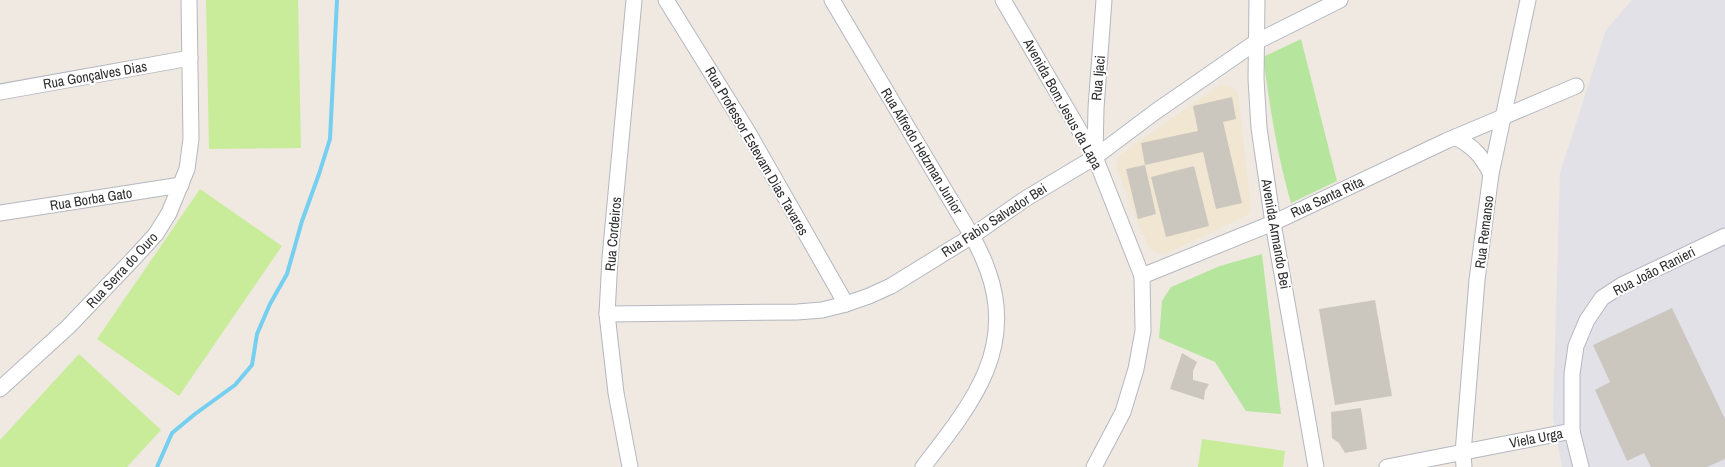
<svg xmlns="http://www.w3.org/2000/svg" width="1725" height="467" font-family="'Archivo Narrow',sans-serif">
	<rect width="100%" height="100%" fill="#efe9e1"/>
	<polygon fill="#e3e1e8" points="1632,0 1725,0 1725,467 1562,467 1553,417 1560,173 1606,30"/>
	<polygon fill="#f0e6d1" points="1221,84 1232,87 1238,93 1251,208 1248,214 1241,218 1165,254 1157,253 1150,249 1137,220 1116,166 1118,160 1120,155"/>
	<g fill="#b6e59e">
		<path d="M1301 39 1337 181 1291 203C1277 155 1270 107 1263 57Z"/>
		<polygon points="1262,254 1281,414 1246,411 1215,362 1159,338 1162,301 1171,287 1220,266"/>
	</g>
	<g fill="#c9ec9a">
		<polygon points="206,0 298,0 301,148 209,149"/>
		<polygon points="200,189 282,246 179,396 97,339"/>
		<polygon points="79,354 161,430 127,467 0,467 0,440"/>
		<polygon points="1202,439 1285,451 1283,467 1198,467"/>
	</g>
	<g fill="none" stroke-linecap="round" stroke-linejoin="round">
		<polyline stroke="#75cff0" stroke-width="4" points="157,467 172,433 195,414 235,385 252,365 257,334 270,304 287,274 302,221 319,174 330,139 337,0"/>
	</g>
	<g fill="#cbc7bf">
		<polygon points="1232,97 1236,119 1223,122 1242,203 1216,209 1203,152 1145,165 1141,143 1198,131 1193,106"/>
		<polygon points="1145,165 1156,214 1138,219 1126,169"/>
		<polygon points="1194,166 1209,226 1166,237 1151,177"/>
		<polygon points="1375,300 1392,396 1335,405 1319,309"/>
		<polygon points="1672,308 1725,419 1725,459 1707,467 1651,467 1644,453 1627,461 1595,390 1610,382 1593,345"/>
		<polygon points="1182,353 1197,362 1193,371 1193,380 1209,384 1205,391 1204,400 1170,389"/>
		<polygon points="1361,408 1367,449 1345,453 1339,443 1332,438 1331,412"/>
	</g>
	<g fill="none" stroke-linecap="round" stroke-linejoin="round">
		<defs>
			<g id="minor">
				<polyline points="666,0 748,132 846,304"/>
				<path d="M832 0 972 236C978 247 984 259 988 271 1017 351 969 407 923 467"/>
				<polyline points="1003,0 1095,157 1142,276 1143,331 1136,369 1123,412 1094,467"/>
				<polyline points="1257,0 1256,79 1259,128 1273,223 1316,467"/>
				<polyline points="0,92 190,58"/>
				<path d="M1455 137C1474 147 1481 155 1491 174"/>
				<polyline points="1095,155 1096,108 1104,0"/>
				<polyline points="0,213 181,185"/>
				<polyline points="1142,276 1273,223 1446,141 1576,86"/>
				<polyline points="607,314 797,312 822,310 846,304 869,296 891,286 972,236 1025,199 1095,157 1155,112 1256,42 1340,0"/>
				<polyline points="0,389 68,327 135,257 156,234 169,213 187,169 191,139 189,0"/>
				<polyline points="630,467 616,393 607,314 610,258 634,0"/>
				<polyline points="1387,467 1572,431"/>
				<polyline points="1464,467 1463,453 1477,280 1491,174 1528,0"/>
				<polyline points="1581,467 1572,431 1572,374 1576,346 1587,320 1602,298 1622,285 1725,236"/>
			</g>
		</defs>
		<use href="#minor" stroke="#b4b7c1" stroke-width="17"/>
		<use href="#minor" stroke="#fff" stroke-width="15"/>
	</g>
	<g text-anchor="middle" stroke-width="4" stroke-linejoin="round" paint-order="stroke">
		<g font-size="14" fill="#2e2e2e" stroke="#fff">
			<text transform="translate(95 75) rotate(-10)" y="5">Rua Gonçalves Dias</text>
			<text transform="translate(1098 78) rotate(-85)" y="5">Rua Ijaci</text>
			<text transform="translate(1063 104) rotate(61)" y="5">Avenida Bom Jesus da Lapa</text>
			<text transform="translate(757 151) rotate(60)" y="5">Rua Professor Estevam Dias Tavares</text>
			<text transform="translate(922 151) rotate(59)" y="5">Rua Alfredo Hetzman Junior</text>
			<text transform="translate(1327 197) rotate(-25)" y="5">Rua Santa Rita</text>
			<text transform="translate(91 199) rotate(-9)" y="5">Rua Borba Gato</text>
			<text transform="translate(994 220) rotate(-33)" y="5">Rua Fabio Salvador Bei</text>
			<text transform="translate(1484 232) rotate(-83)" y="5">Rua Remanso</text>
			<text transform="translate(613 234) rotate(-85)" y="5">Rua Cordeiros</text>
			<text transform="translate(1276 234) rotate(80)" y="5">Avenida Armando Bei</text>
			<text transform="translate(122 270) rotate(-47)" y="5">Rua Serra do Ouro</text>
			<text transform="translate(1654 271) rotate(-27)" y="5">Rua João Ranieri</text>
			<text transform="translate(1536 438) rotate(-11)" y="5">Viela Urga</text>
		</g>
	</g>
</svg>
